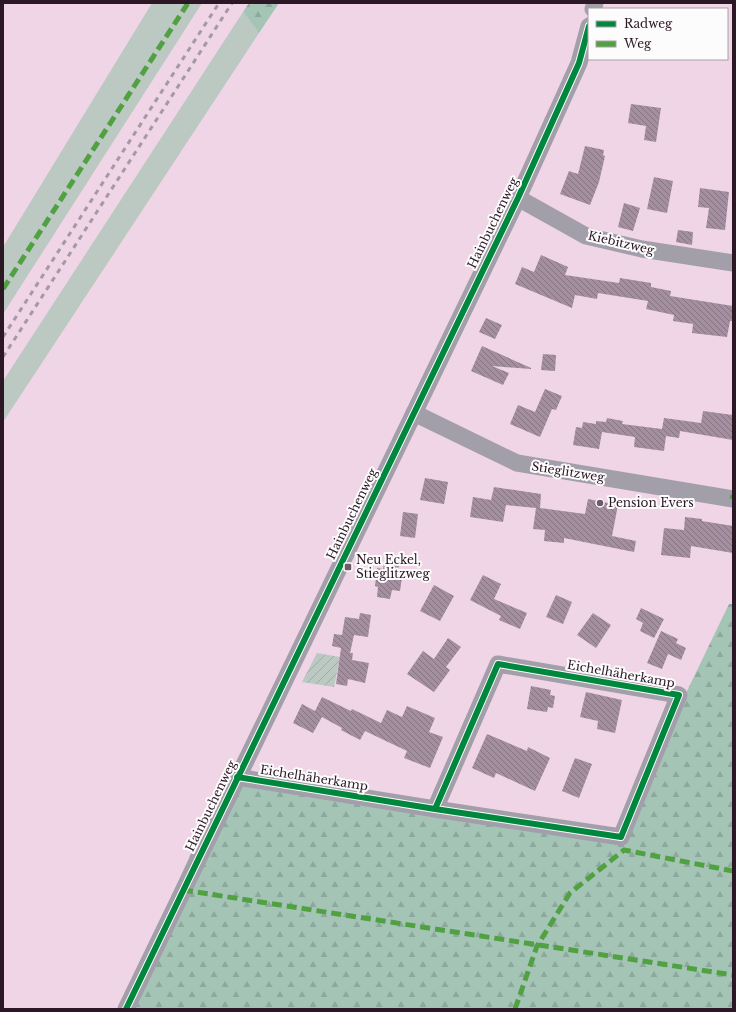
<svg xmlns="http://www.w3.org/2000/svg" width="736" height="1012" font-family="'Libre Baskerville',serif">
	<defs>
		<pattern id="forest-firs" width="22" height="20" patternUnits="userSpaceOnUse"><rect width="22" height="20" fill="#a4c5b6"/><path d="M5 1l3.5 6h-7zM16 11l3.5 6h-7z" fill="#8da89c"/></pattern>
		<pattern id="garden-furrows" width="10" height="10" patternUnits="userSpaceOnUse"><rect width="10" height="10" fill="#bbc9c2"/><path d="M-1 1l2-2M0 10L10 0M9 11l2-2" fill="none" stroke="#a1aca7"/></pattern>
		<pattern id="building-back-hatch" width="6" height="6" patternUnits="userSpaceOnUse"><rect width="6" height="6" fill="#a48fa1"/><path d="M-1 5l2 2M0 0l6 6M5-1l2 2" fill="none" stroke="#867483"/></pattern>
	</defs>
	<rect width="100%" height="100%" fill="#efd5e5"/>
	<g fill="#bbc9c2">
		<polygon points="152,3 202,3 3,314 3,247"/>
		<polygon points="243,12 259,33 3,422 3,381"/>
	</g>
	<g fill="url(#forest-firs)">
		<polygon points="249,3 279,3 259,33 243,12"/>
		<polygon points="729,604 733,604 733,1009 120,1009 229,770 618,834"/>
	</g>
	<polygon fill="url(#garden-furrows)" points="317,653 340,657 334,687 302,682"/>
	<g fill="url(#building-back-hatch)">
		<polygon points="631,104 661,108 656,142 644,140 646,126 628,123"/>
		<polygon points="585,146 604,150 603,155 605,156 599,182 590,205 560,194 569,171 578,174"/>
		<polygon points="654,177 673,181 667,213 647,209"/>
		<polygon points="700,188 729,192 725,230 706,228 709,208 698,207"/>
		<polygon points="624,203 640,208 633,231 618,227"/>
		<polygon points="678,230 693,232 692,245 676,242"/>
		<polygon points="541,255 568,267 565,275 619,283 620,278 651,283 651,287 671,291 670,296 733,306 733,321 730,321 727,337 692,333 693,324 673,321 674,315 646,309 648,301 598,293 597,299 575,295 572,308 515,284 522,267 534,272"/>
		<polygon points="486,318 502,325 495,339 479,332"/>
		<polygon points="482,346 531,368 531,369 492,366 509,373 503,385 471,371"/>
		<polygon points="543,354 556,355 555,371 541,370"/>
		<polygon points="545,389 562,396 556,410 552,409 540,437 510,424 518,405 535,412"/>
		<polygon points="703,411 733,415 733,440 680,431 679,438 666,436 664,451 634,447 635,437 602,432 599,449 573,445 576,427 582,428 583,422 596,424 596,421 606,422 607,418 623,421 622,424 662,429 664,418 701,423"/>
		<polygon points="425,478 448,482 444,504 420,500"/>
		<polygon points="494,487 541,494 540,508 585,514 588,499 618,505 612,536 636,541 634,552 564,538 564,543 544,541 545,530 533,529 536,508 506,505 503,522 470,517 473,497 491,500"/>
		<polygon points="403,512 418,514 415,538 400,536"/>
		<polygon points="685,517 702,519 702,521 733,526 733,553 691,546 690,558 661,555 664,528 684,530"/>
		<polygon points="384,563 399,565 398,569 403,570 400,591 392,590 390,599 377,597 378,587 375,586 377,568 383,569"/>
		<polygon points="483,575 501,584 494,599 527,613 520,629 499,620 501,616 470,600"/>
		<polygon points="434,585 454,596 440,621 420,611"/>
		<polygon points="556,595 572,602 563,624 546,617"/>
		<polygon points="641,608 664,619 654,638 640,631 643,623 636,619"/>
		<polygon points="360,613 371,615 368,637 354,635 350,653 353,653 352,660 369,663 365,683 348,679 347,686 336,684 341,648 332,646 334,634 342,635 345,617 359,619"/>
		<polygon points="593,613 611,625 596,648 577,635"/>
		<polygon points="661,631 678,639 676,643 686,648 681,660 668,654 662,669 647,663"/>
		<polygon points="448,638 461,647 446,667 450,670 434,692 407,674 423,651 434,659"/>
		<polygon points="531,686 551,690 550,695 555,696 553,708 548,707 547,712 527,709"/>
		<polygon points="586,692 622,700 615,733 597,729 598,721 580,717"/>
		<polygon points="322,697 351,711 352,709 381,723 387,710 402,717 407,706 435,718 429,732 443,737 430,768 404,758 407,751 365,731 360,740 341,730 342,728 322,717 313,733 293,723 302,704 315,711"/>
		<polygon points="487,734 527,751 528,747 550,758 535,791 496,773 494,778 472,768"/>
		<polygon points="575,758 592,764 579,798 562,791"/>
	</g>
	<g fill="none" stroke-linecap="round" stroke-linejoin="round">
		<g stroke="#a29faa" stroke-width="17">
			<polyline points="593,9 595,3"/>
			<polyline points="518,198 586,236 642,249 733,263"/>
			<polyline points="414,413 517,463 733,499"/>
			<polyline points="237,777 435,809 621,837 679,695 498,664 435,809"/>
			<polyline points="126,1009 518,198 579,63 589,26"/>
		</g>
		<g stroke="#a499a4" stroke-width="3" stroke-dasharray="5 5" stroke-linecap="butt">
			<polyline points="3,337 219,3"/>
			<polyline points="3,357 232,3"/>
		</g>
		<g stroke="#51a142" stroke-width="5" stroke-dasharray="10 5" stroke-linecap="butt">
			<polyline points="3,289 188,3"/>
			<polyline points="732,499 733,495"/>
			<polyline points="183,890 733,975"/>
			<polyline points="515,1009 537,946 570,893 624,850 733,871"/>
		</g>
		<defs>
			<g id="cycleway">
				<polyline points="237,777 435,809 621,837 679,695 498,664 435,809"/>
				<polyline points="126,1009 518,198 579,63 589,26"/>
			</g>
		</defs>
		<use href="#cycleway" stroke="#fcfcfc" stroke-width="8"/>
		<use href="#cycleway" stroke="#00873e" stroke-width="6"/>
	</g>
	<g fill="#705a68" stroke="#fcfcfc" stroke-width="1.5">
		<circle cx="600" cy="503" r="4"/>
		<rect x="344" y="563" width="8" height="8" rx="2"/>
	</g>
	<g text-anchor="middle" stroke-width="4" stroke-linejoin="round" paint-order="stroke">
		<g font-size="12" fill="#2c1725" stroke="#fcfcfc">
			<text transform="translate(493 223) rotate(-64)" y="4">Hainbuchenweg</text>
			<text transform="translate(621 243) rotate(13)" y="4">Kiebitzweg</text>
			<text transform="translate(568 472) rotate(9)" y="4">Stieglitzweg</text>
			<text transform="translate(352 514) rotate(-64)" y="4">Hainbuchenweg</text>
			<text transform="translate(621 674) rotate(10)" y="4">Eichelhäherkamp</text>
			<text transform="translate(314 778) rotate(9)" y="4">Eichelhäherkamp</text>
			<text transform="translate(211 806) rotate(-64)" y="4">Hainbuchenweg</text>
		</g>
		<g font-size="12" fill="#2c1725" stroke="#fcfcfc" text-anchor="start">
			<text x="608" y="507">Pension Evers</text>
			<text x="356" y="564">Neu Eckel,<tspan x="356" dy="14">Stieglitzweg</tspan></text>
		</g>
	</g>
	<rect width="736" height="1012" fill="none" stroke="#2c1725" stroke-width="8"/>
	<rect x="588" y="8" width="140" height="52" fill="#fcfcfc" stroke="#a9a0a6"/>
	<rect x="596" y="21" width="20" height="6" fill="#00873e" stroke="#a9a0a6"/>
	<text x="624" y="28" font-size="12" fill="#2c1725">Radweg</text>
	<rect x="596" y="41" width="20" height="6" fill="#51a142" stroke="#a9a0a6"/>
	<text x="624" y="48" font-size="12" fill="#2c1725">Weg</text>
</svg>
